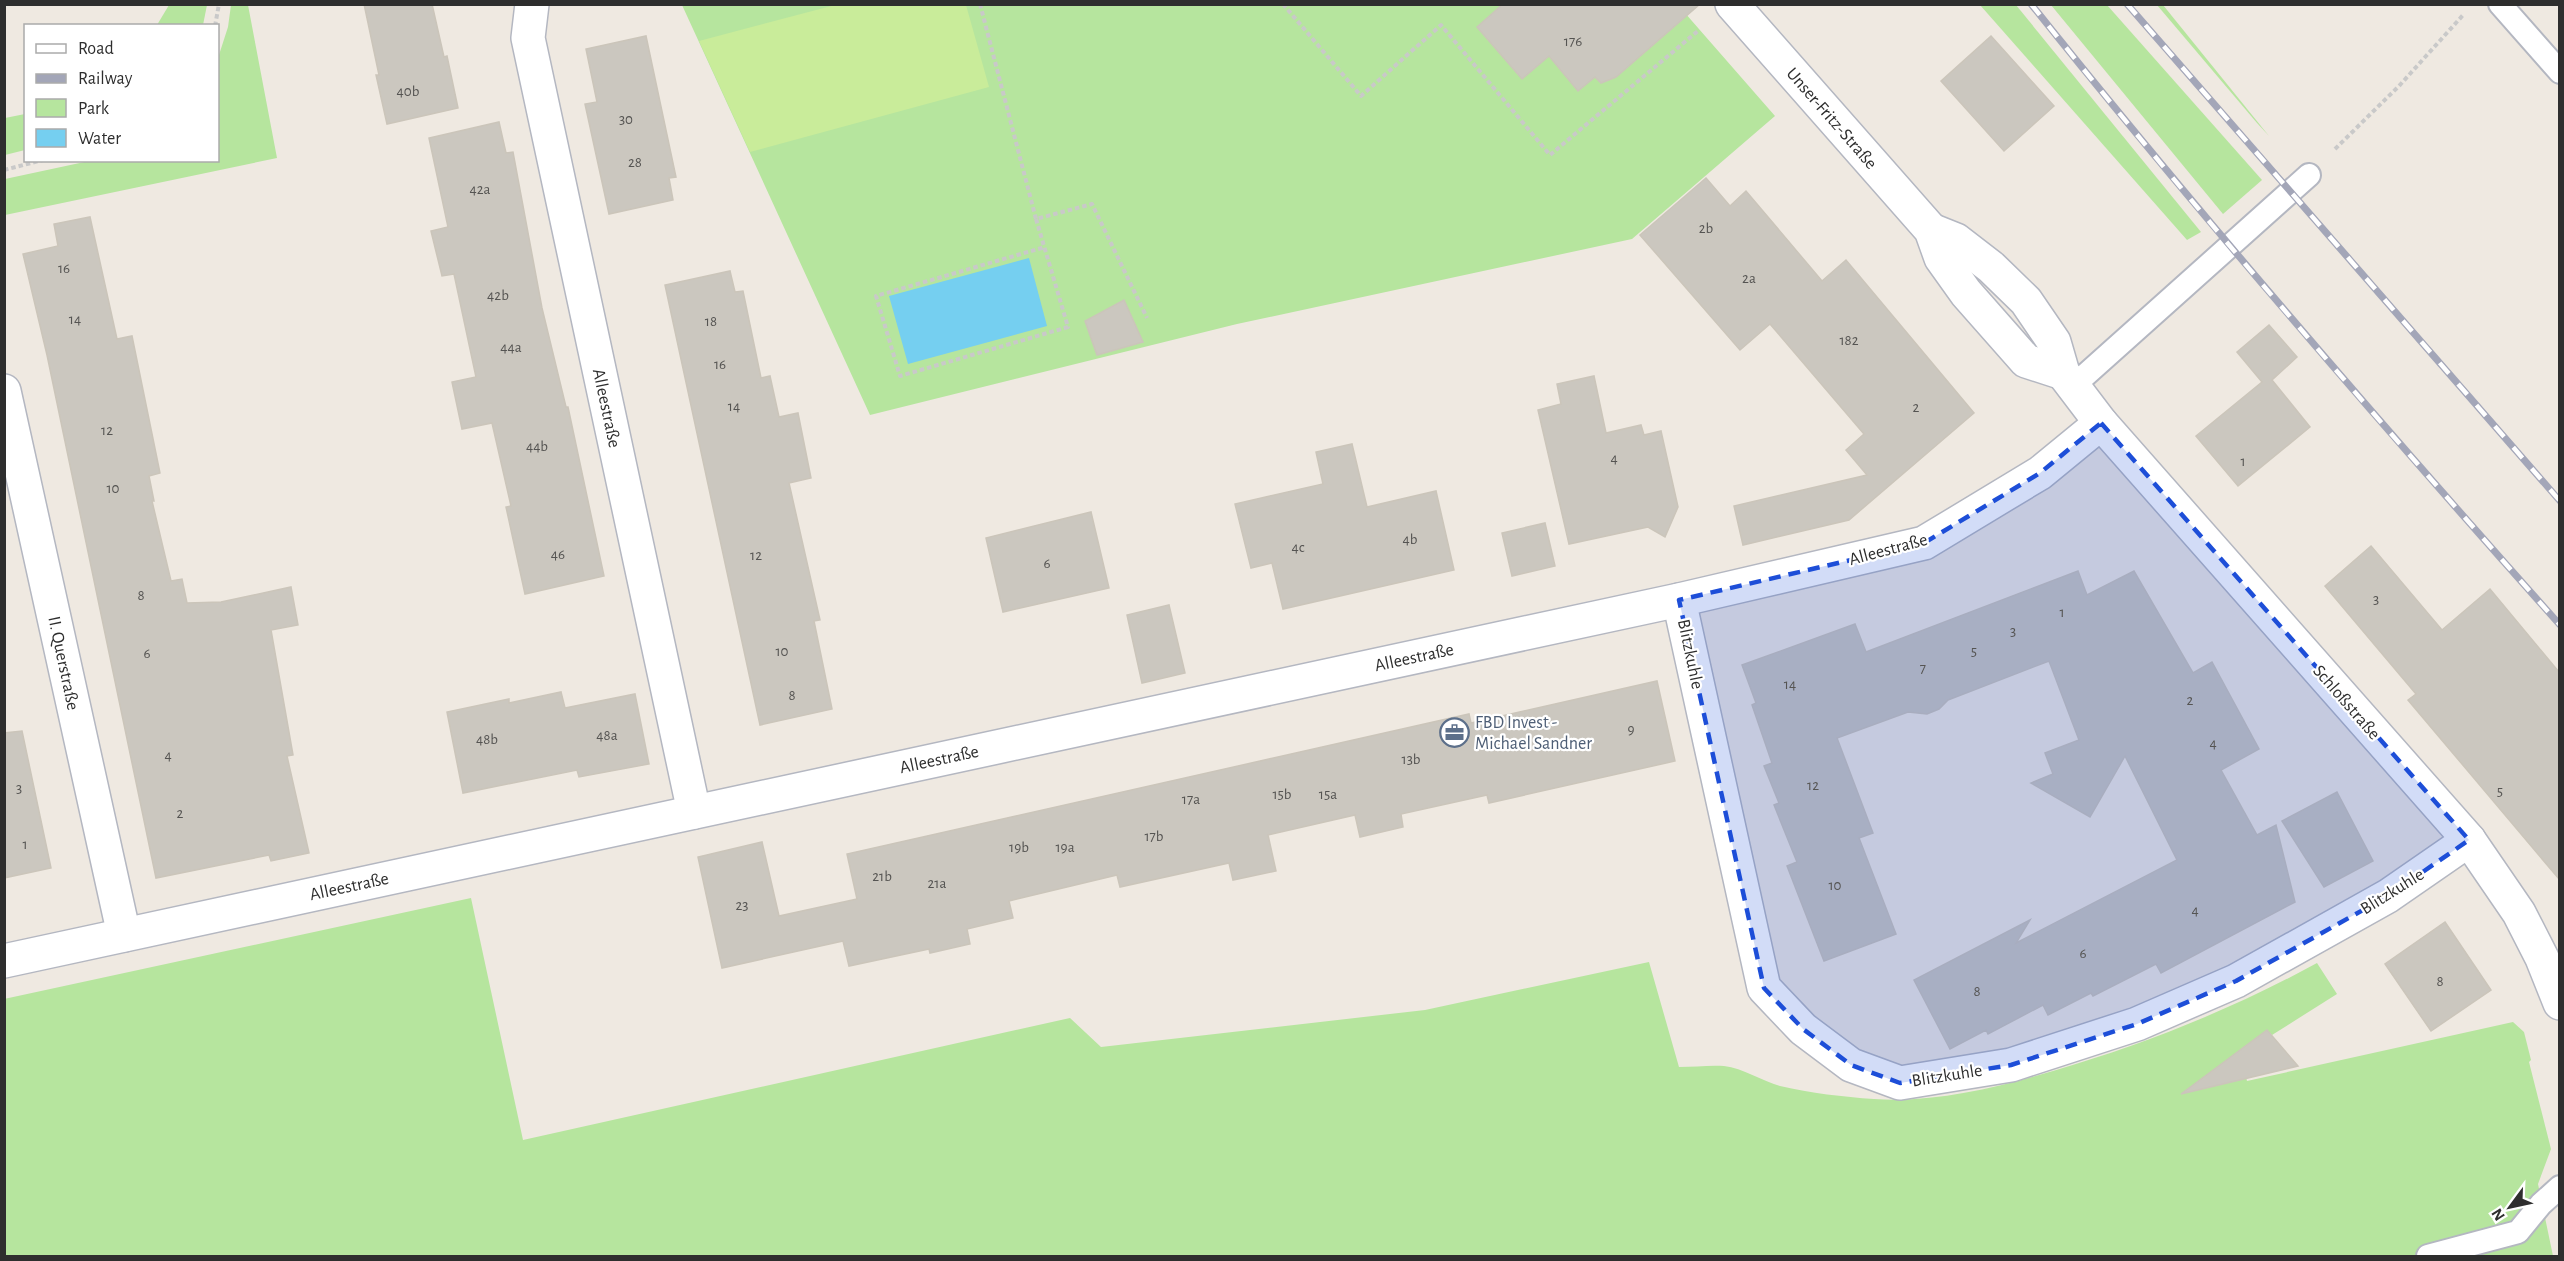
<svg xmlns="http://www.w3.org/2000/svg" width="2564" height="1261" font-family="'Alegreya Sans',sans-serif">
	<rect width="100%" height="100%" fill="#efe9e1"/>
	<g fill="#b6e59e">
		<polygon points="687,4 1678,5 1775,116 1632,239 1237,324 870,415 682,5"/>
		<polygon points="169,5 207,5 203,25 157,25"/>
		<polygon points="231,5 248,5 277,158 5,215 5,179 89,161 218,160 218,58 228,27"/>
		<polygon points="1980,5 2016,5 2201,232 2187,240"/>
		<polygon points="2051,5 2107,5 2262,180 2223,214"/>
		<polygon points="2157,5 2163,5 2269,136 2257,123"/>
		<polygon points="25,114 25,150 5,155 5,118"/>
		<path d="M471 898 523 1140 1070 1018 1101 1047 1425 1010 1649 962 1679 1067C1694 1067 1710 1065 1724 1066 1743 1068 1762 1081 1780 1086 1811 1093 1843 1097 1874 1099 1934 1103 1996 1088 2053 1071 2145 1044 2233 1009 2317 963L2337 994 2272 1035 2267 1030 2240 1050 2247 1081 2513 1022 2524 1032 2531 1060 2529 1062 2551 1149 2538 1184 2553 1256H5L4 999Z"/>
	</g>
	<polygon fill="#c9ec9a" points="839,4 966,5 989,87 750,152 699,41"/>
	<polygon fill="#75cff0" points="1029,258 1047,326 908,364 889,296"/>
	<g fill="#cbc7bf" stroke="#cbc5ba" stroke-width="1.5">
		<polygon points="364,4 432,4 444,57 447,56 458,108 387,124 376,75 379,75"/>
		<polygon points="1503,4 1700,4 1616,77 1601,83 1595,77 1578,91 1549,56 1522,79 1477,27"/>
		<polygon points="646,36 676,177 669,178 673,200 609,214 585,104 597,102 586,49"/>
		<polygon points="1991,36 2054,106 2004,151 1941,81"/>
		<polygon points="499,122 506,153 513,152 542,308 566,407 568,407 604,576 525,594 506,507 511,506 492,423 462,429 452,382 476,377 454,274 442,276 431,231 448,227 429,138"/>
		<polygon points="1706,178 1730,206 1746,191 1822,281 1846,260 1974,413 1849,520 1743,545 1734,506 1867,475 1846,450 1864,434 1770,324 1740,350 1640,235"/>
		<polygon points="90,217 117,339 132,336 160,473 149,476 154,501 152,501 171,581 182,579 187,603 221,602 291,587 298,625 271,630 293,755 287,756 309,853 271,861 269,855 156,878 47,355 23,254 58,246 54,224"/>
		<polygon points="730,271 735,292 743,291 761,378 770,376 779,417 798,413 811,478 789,483 820,620 814,621 832,709 760,725 665,285"/>
		<polygon points="1124,300 1143,342 1097,355 1085,321"/>
		<polygon points="2269,325 2297,357 2272,380 2310,427 2238,486 2196,436 2262,382 2237,352"/>
		<polygon points="1594,376 1606,433 1641,425 1644,435 1661,431 1678,507 1665,537 1648,527 1569,544 1538,410 1561,404 1557,384"/>
		<polygon points="1352,444 1367,507 1436,491 1454,570 1283,609 1272,563 1251,568 1235,504 1323,484 1316,452"/>
		<polygon points="1091,512 1109,588 1003,612 986,538"/>
		<polygon points="1545,523 1555,566 1512,576 1502,533"/>
		<polygon points="2371,546 2442,630 2490,589 2559,672 2559,879 2408,700 2416,694 2325,586"/>
		<polygon points="2078,571 2087,595 2134,571 2193,673 2212,662 2259,749 2221,770 2257,835 2276,825 2295,902 2161,973 2156,964 2093,996 2091,993 2048,1015 2043,1005 1988,1034 1986,1030 1950,1049 1914,980 2030,920 2016,943 2177,860 2125,756 2090,817 2031,783 2053,774 2045,753 2079,740 2049,661 1948,700 1939,709 1927,714 1908,712 1837,738 1873,833 1859,838 1896,934 1824,961 1787,866 1797,862 1774,805 1779,803 1764,766 1772,763 1752,705 1756,703 1742,665 1855,624 1866,652"/>
		<polygon points="1169,605 1185,673 1142,683 1127,615"/>
		<polygon points="1657,681 1675,761 1489,803 1487,795 1401,814 1403,827 1360,837 1355,815 1268,835 1276,871 1233,880 1229,863 1120,887 1117,875 1009,901 1013,918 967,929 970,944 930,953 929,949 849,966 843,941 722,968 698,857 762,842 779,916 857,899 847,854 1469,714 1471,723"/>
		<polygon points="561,692 565,708 635,694 649,764 579,777 577,770 463,793 447,712 509,699 509,703"/>
		<polygon points="22,731 51,868 4,878 4,733"/>
		<polygon points="2337,792 2373,861 2324,887 2282,821"/>
		<polygon points="2445,922 2491,990 2431,1031 2385,964"/>
		<polygon points="2267,1030 2298,1066 2181,1094"/>
	</g>
	<g fill="none" stroke-linecap="round" stroke-linejoin="round">
		<defs>
			<g id="lane">
				<polyline points="2500,4 2560,72"/>
				<polyline points="2072,387 2309,175"/>
				<polyline points="2428,1256 2518,1232 2541,1204 2560,1187"/>
			</g>
			<g id="street">
				<polyline points="532,4 528,38 694,812"/>
				<polyline points="1732,4 1931,230 1941,258 1966,293 2026,361 2063,373"/>
				<polyline points="1931,230 1956,240 1991,267 2026,301 2054,342 2063,373 2101,423 2469,840 2519,913 2542,958 2560,1003"/>
				<polyline points="4,391 124,935"/>
				<polyline points="1679,600 1764,988 1803,1029 1851,1065 1900,1083 2011,1065 2137,1024 2236,981 2388,896 2469,840"/>
				<polyline points="4,961 1679,600 1924,543 2040,473 2101,423"/>
			</g>
		</defs>
		<use href="#lane" stroke="#b4b7c1" stroke-width="26"/>
		<use href="#street" stroke="#b4b7c1" stroke-width="36"/>
		<g stroke="#c9c9c9" stroke-width="4" stroke-dasharray="4.5 3" stroke-linecap="butt">
			<polyline points="980,4 1036,219 1092,204 1147,318"/>
			<polyline points="1283,4 1361,96 1441,25 1550,155 1699,30"/>
			<polyline points="215,26 219,4"/>
			<polyline points="2335,149 2399,86 2464,14"/>
			<polyline points="4,170 43,160"/>
			<polyline points="1036,219 1068,327 900,376 876,296 1045,247"/>
		</g>
		<use href="#lane" stroke="#fff" stroke-width="22"/>
		<use href="#street" stroke="#fff" stroke-width="33"/>
		<defs>
			<g id="rail">
				<path d="M2031 4C2201 217 2379 422 2560 625"/>
				<polyline points="2127,4 2560,501"/>
			</g>
		</defs>
		<use href="#rail" stroke="#a3a6b8" stroke-width="7"/>
		<use href="#rail" stroke="#fff" stroke-width="4.5" stroke-dasharray="14" stroke-linecap="butt"/>
	</g>
	<path fill="#1d4ed8" fill-opacity="0.2" stroke="#1d4ed8" stroke-width="4.5" stroke-dasharray="12 8" stroke-linejoin="round" d="M2101 423 2469 840 2388 896 2236 981 2137 1024 2011 1065 1900 1083 1851 1065 1803 1029 1764 988 1679 600 1924 543 2040 473Z"/>
	<defs>
		<symbol id="office-ring" viewBox="-11 -11 22 22"><circle r="9.5" fill="#fff" stroke="#5c6f8a" stroke-width="1.5"/><path d="M-6-3h4V-5.5h4V-3h4V5H-6ZM-1-4.5V-3h2v-1.5ZM-6 0V1H6V0Z" fill="#5c6f8a"/></symbol>
	</defs>
	<g fill-rule="evenodd">
		<use href="#office-ring" x="1438" y="716" width="33" height="33"/>
	</g>
	<g text-anchor="middle" stroke-width="4.5" stroke-linejoin="round" paint-order="stroke">
		<g font-size="15" fill="#555452">
			<text x="1573" y="46">176</text>
			<text x="408" y="96">40b</text>
			<text x="626" y="124">30</text>
			<text x="635" y="167">28</text>
			<text x="480" y="194">42a</text>
			<text x="1706" y="233">2b</text>
			<text x="64" y="273">16</text>
			<text x="1749" y="283">2a</text>
			<text x="498" y="300">42b</text>
			<text x="75" y="324">14</text>
			<text x="711" y="326">18</text>
			<text x="1849" y="345">182</text>
			<text x="511" y="352">44a</text>
			<text x="720" y="369">16</text>
			<text x="734" y="411">14</text>
			<text x="1916" y="412">2</text>
			<text x="107" y="435">12</text>
			<text x="537" y="451">44b</text>
			<text x="1614" y="463">4</text>
			<text x="2243" y="466">1</text>
			<text x="113" y="493">10</text>
			<text x="1410" y="544">4b</text>
			<text x="1298" y="552">4c</text>
			<text x="558" y="559">46</text>
			<text x="756" y="560">12</text>
			<text x="1047" y="568">6</text>
			<text x="141" y="600">8</text>
			<text x="2376" y="604">3</text>
			<text x="2062" y="617">1</text>
			<text x="2013" y="636">3</text>
			<text x="782" y="656">10</text>
			<text x="1974" y="656">5</text>
			<text x="147" y="658">6</text>
			<text x="1923" y="673">7</text>
			<text x="1790" y="689">14</text>
			<text x="792" y="700">8</text>
			<text x="2190" y="705">2</text>
			<text x="1631" y="734">9</text>
			<text x="607" y="740">48a</text>
			<text x="487" y="744">48b</text>
			<text x="2213" y="748">4</text>
			<text x="168" y="760">4</text>
			<text x="1411" y="764">13b</text>
			<text x="1813" y="790">12</text>
			<text x="19" y="793">3</text>
			<text x="2500" y="796">5</text>
			<text x="1282" y="799">15b</text>
			<text x="1328" y="799">15a</text>
			<text x="1191" y="804">17a</text>
			<text x="180" y="818">2</text>
			<text x="1154" y="841">17b</text>
			<text x="25" y="849">1</text>
			<text x="1019" y="852">19b</text>
			<text x="1065" y="852">19a</text>
			<text x="882" y="881">21b</text>
			<text x="937" y="888">21a</text>
			<text x="1835" y="890">10</text>
			<text x="742" y="910">23</text>
			<text x="2195" y="915">4</text>
			<text x="2083" y="958">6</text>
			<text x="2440" y="986">8</text>
			<text x="1977" y="996">8</text>
		</g>
		<g font-size="18" fill="#2e2e2e" stroke="#fff">
			<text transform="translate(1832 118) rotate(49)" y="6">Unser-Fritz-Straße</text>
			<text transform="translate(607 408) rotate(78)" y="6">Alleestraße</text>
			<text transform="translate(1888 549) rotate(-15)" y="6">Alleestraße</text>
			<text transform="translate(1691 654) rotate(78)" y="6">Blitzkuhle</text>
			<text transform="translate(1414 657) rotate(-12)" y="6">Alleestraße</text>
			<text transform="translate(64 663) rotate(78)" y="6">II. Querstraße</text>
			<text transform="translate(2347 702) rotate(49)" y="6">Schloßstraße</text>
			<text transform="translate(939 759) rotate(-12)" y="6">Alleestraße</text>
			<text transform="translate(349 886) rotate(-12)" y="6">Alleestraße</text>
			<text transform="translate(2392 891) rotate(-32)" y="6">Blitzkuhle</text>
			<text transform="translate(1947 1075) rotate(-9)" y="6">Blitzkuhle</text>
		</g>
		<g font-size="18" fill="#4e5e75" stroke="#fff" text-anchor="start">
			<text x="1475" y="728">FBD Invest -<tspan x="1475" dy="21">Michael Sandner</tspan></text>
		</g>
	</g>
	<rect width="2564" height="1261" fill="none" stroke="#2e2e2e" stroke-width="12"/>
	<rect x="24" y="24" width="195" height="138" fill="#ffffff" stroke="#ababab" stroke-width="1.5"/>
	<rect x="36" y="44" width="30" height="9" fill="#ffffff" stroke="#ababab" stroke-width="1.5"/>
	<text x="78" y="54" font-size="18" fill="#2e2e2e">Road</text>
	<rect x="36" y="74" width="30" height="9" fill="#a3a6b8" stroke="#ababab" stroke-width="1.5"/>
	<text x="78" y="84" font-size="18" fill="#2e2e2e">Railway</text>
	<rect x="36" y="99" width="30" height="18" fill="#b6e59e" stroke="#ababab" stroke-width="1.5"/>
	<text x="78" y="114" font-size="18" fill="#2e2e2e">Park</text>
	<rect x="36" y="129" width="30" height="18" fill="#75cff0" stroke="#ababab" stroke-width="1.5"/>
	<text x="78" y="144" font-size="18" fill="#2e2e2e">Water</text>
	<g transform="translate(2510 1207) rotate(237)" stroke="#ffffff" stroke-width="4.5" paint-order="stroke">
	<path d="M0-4.5L10 22L0 15L-10 22Z" fill="#2e2e2e"/>
	<text y="-9" font-size="16" font-weight="bold" text-anchor="middle" fill="#2e2e2e">N</text>
	</g>
</svg>
